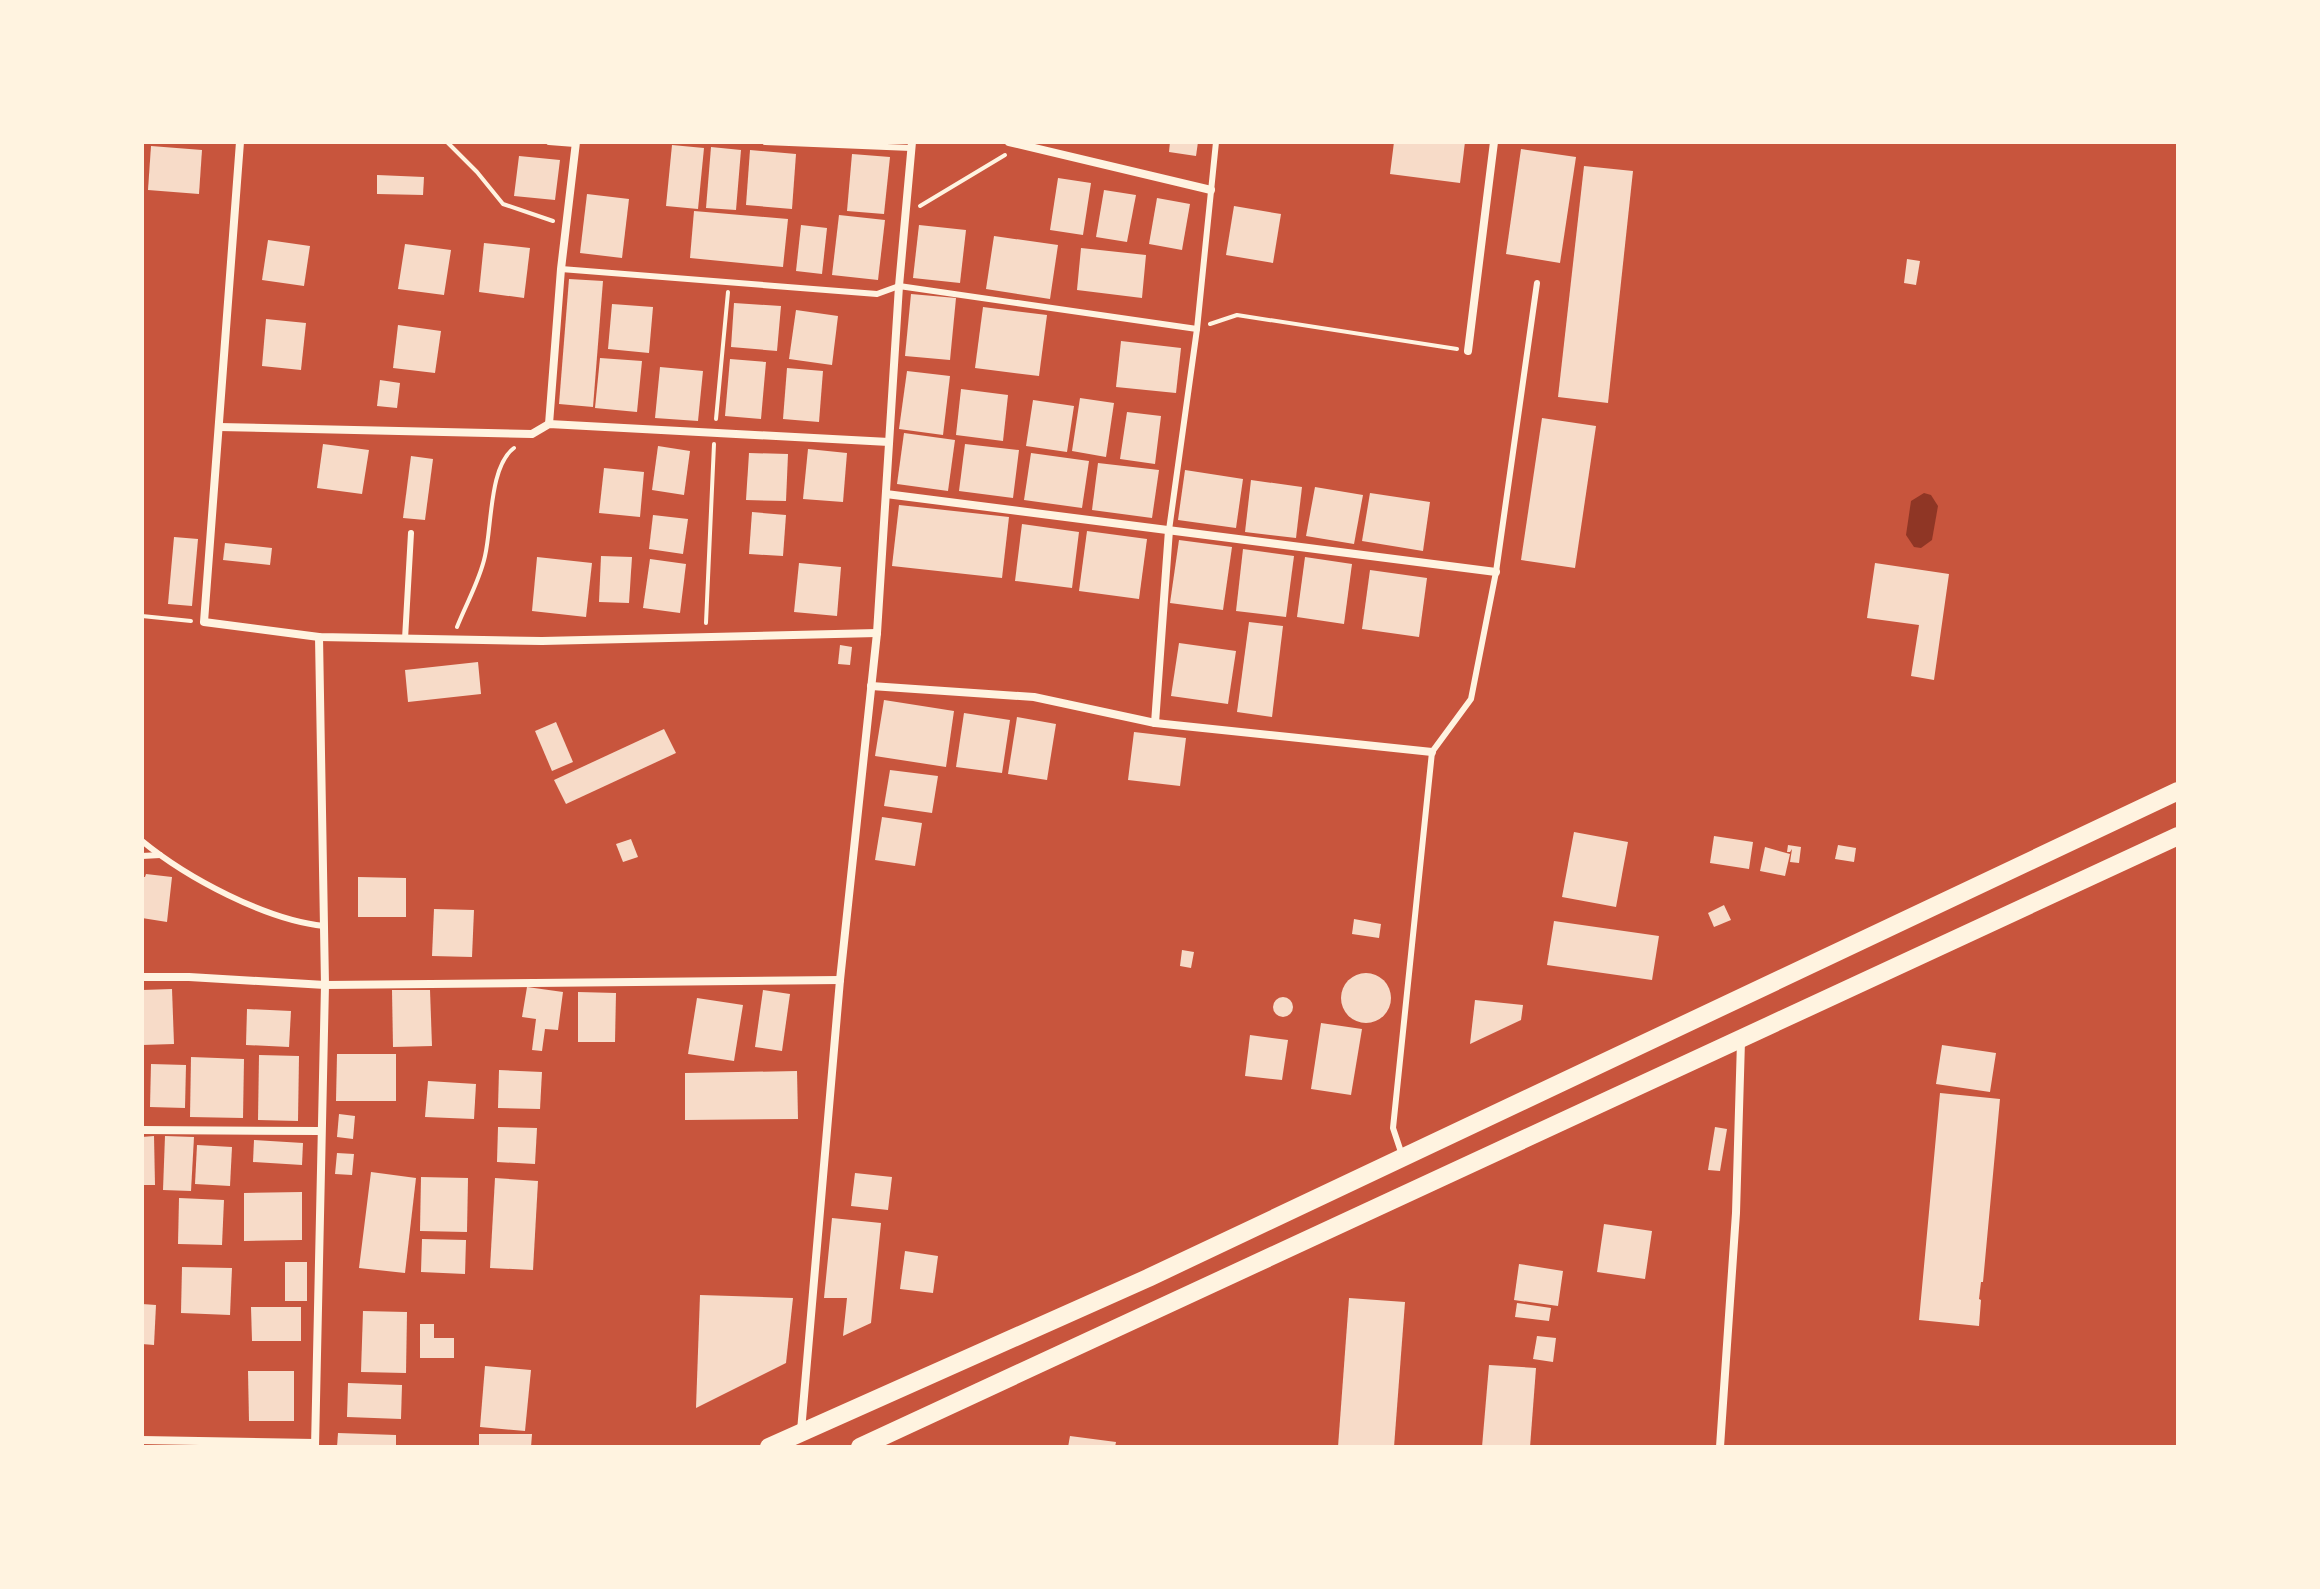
<svg xmlns="http://www.w3.org/2000/svg" width="2320" height="1589" font-family="Lato,sans-serif">
	<rect width="100%" height="100%" fill="#c8553d"/>
	<polygon fill="#8f3625" points="1924,493 1931,495 1938,506 1932,540 1921,548 1914,547 1906,535 1911,501"/>
	<g fill="#f7dbc8">
		<polygon points="1170,142 1198,142 1196,156 1169,152"/>
		<polygon points="1394,142 1465,142 1460,183 1390,174"/>
		<polygon points="672,145 704,148 698,209 666,206"/>
		<polygon points="151,146 202,150 199,194 148,190"/>
		<polygon points="711,147 741,150 736,210 706,208"/>
		<polygon points="1521,149 1576,157 1560,263 1506,254"/>
		<polygon points="750,150 796,154 792,209 746,205"/>
		<polygon points="852,154 890,157 884,214 847,211"/>
		<polygon points="519,156 560,160 555,200 514,196"/>
		<polygon points="1584,166 1633,171 1608,403 1558,397"/>
		<polygon points="377,175 424,177 423,195 377,194"/>
		<polygon points="1058,178 1091,183 1083,235 1050,230"/>
		<polygon points="1104,190 1136,195 1127,242 1096,237"/>
		<polygon points="587,194 629,199 622,258 580,253"/>
		<polygon points="1157,198 1190,204 1182,250 1149,244"/>
		<polygon points="1234,206 1281,214 1273,263 1226,255"/>
		<polygon points="694,211 788,219 783,267 690,258"/>
		<polygon points="839,215 885,220 878,280 832,275"/>
		<polygon points="801,225 827,228 822,274 796,271"/>
		<polygon points="919,225 966,230 960,283 913,278"/>
		<polygon points="994,236 1058,245 1050,299 986,289"/>
		<polygon points="268,240 310,246 304,286 262,280"/>
		<polygon points="484,243 530,248 524,298 479,292"/>
		<polygon points="405,244 451,250 444,295 398,289"/>
		<polygon points="1081,248 1146,255 1142,298 1077,290"/>
		<polygon points="1907,259 1920,261 1916,285 1904,283"/>
		<polygon points="569,279 603,281 593,407 559,404"/>
		<polygon points="911,294 956,298 950,360 905,356"/>
		<polygon points="734,303 781,306 777,351 731,347"/>
		<polygon points="612,304 653,307 649,353 608,349"/>
		<polygon points="983,307 1047,315 1039,376 975,368"/>
		<polygon points="796,310 838,316 832,365 789,359"/>
		<polygon points="266,319 306,323 301,370 262,366"/>
		<polygon points="398,325 441,331 435,373 393,368"/>
		<polygon points="1121,341 1181,348 1176,393 1116,387"/>
		<polygon points="600,358 642,361 637,412 595,408"/>
		<polygon points="730,359 766,362 761,419 725,416"/>
		<polygon points="660,367 703,371 698,421 655,418"/>
		<polygon points="787,368 823,371 819,422 783,419"/>
		<polygon points="907,371 950,376 943,435 899,429"/>
		<polygon points="380,380 400,383 397,408 377,406"/>
		<polygon points="961,389 1008,395 1003,441 956,435"/>
		<polygon points="1080,398 1114,403 1106,457 1072,451"/>
		<polygon points="1033,400 1074,406 1067,452 1026,446"/>
		<polygon points="1127,412 1161,416 1155,464 1120,459"/>
		<polygon points="1542,418 1596,426 1575,568 1521,560"/>
		<polygon points="904,433 955,440 948,491 897,484"/>
		<polygon points="323,444 369,450 362,494 317,488"/>
		<polygon points="965,444 1019,450 1013,498 959,491"/>
		<polygon points="658,446 690,451 684,495 652,490"/>
		<polygon points="808,449 847,453 843,502 803,499"/>
		<polygon points="749,453 788,454 786,501 746,500"/>
		<polygon points="1031,453 1089,461 1082,508 1024,500"/>
		<polygon points="411,456 433,459 425,520 403,518"/>
		<polygon points="1098,463 1159,470 1152,518 1092,510"/>
		<polygon points="604,468 644,472 640,517 599,513"/>
		<polygon points="1185,470 1243,479 1236,528 1178,520"/>
		<polygon points="1251,480 1302,487 1296,538 1245,532"/>
		<polygon points="1315,487 1363,495 1354,544 1306,536"/>
		<polygon points="1370,493 1430,502 1423,551 1362,541"/>
		<polygon points="899,505 1009,517 1002,578 892,566"/>
		<polygon points="752,512 786,515 783,556 749,554"/>
		<polygon points="653,515 688,519 683,554 649,549"/>
		<polygon points="1022,524 1079,532 1072,588 1015,581"/>
		<polygon points="1087,531 1147,539 1139,599 1079,591"/>
		<polygon points="174,537 198,539 192,606 168,604"/>
		<polygon points="1179,540 1232,547 1223,610 1170,603"/>
		<polygon points="225,543 272,548 270,565 223,560"/>
		<polygon points="1243,549 1294,556 1286,617 1236,611"/>
		<polygon points="601,556 632,557 629,603 599,602"/>
		<polygon points="537,557 592,563 586,617 532,611"/>
		<polygon points="1305,557 1352,564 1344,624 1297,617"/>
		<polygon points="650,559 686,564 680,613 643,608"/>
		<polygon points="799,563 841,567 837,616 794,612"/>
		<polygon points="1875,563 1949,574 1934,680 1911,676 1919,625 1867,618"/>
		<polygon points="1370,570 1427,578 1419,637 1362,629"/>
		<polygon points="1249,622 1283,626 1272,717 1237,712"/>
		<polygon points="1179,643 1236,651 1228,704 1171,696"/>
		<polygon points="840,645 852,647 850,665 838,664"/>
		<polygon points="478,662 481,694 408,702 405,670"/>
		<polygon points="884,700 954,711 946,767 875,756"/>
		<polygon points="964,713 1010,720 1002,773 956,767"/>
		<polygon points="1017,717 1056,724 1047,780 1008,774"/>
		<polygon points="556,722 573,762 552,771 535,731"/>
		<polygon points="664,729 676,753 566,804 554,780"/>
		<polygon points="1134,732 1186,738 1180,786 1128,780"/>
		<polygon points="890,770 938,776 932,813 884,806"/>
		<polygon points="882,817 922,823 915,866 875,860"/>
		<polygon points="1574,832 1628,842 1616,907 1562,897"/>
		<polygon points="1714,836 1753,842 1749,869 1710,863"/>
		<polygon points="631,839 638,857 623,862 616,844"/>
		<polygon points="1788,845 1801,847 1799,863 1790,862 1792,849 1790,852 1787,852"/>
		<polygon points="1838,845 1856,848 1854,862 1835,859"/>
		<polygon points="1765,847 1790,854 1785,876 1760,871"/>
		<polygon points="146,874 172,877 167,922 142,918 142,877 145,877"/>
		<polygon points="358,877 406,878 406,917 358,917"/>
		<polygon points="1724,905 1731,920 1714,927 1708,913"/>
		<polygon points="434,909 474,910 472,957 432,956"/>
		<polygon points="1354,919 1381,924 1379,938 1352,934"/>
		<polygon points="1554,921 1659,936 1652,980 1547,965"/>
		<polygon points="1182,950 1194,952 1191,968 1180,966"/>
		<circle cx="1366" cy="998" r="25"/>
		<polygon points="527,987 563,992 558,1030 545,1029 542,1051 532,1050 536,1019 522,1017"/>
		<polygon points="172,989 174,1044 142,1045 142,990"/>
		<polygon points="392,990 430,990 432,1046 393,1047"/>
		<polygon points="763,990 790,994 782,1051 755,1047"/>
		<polygon points="578,992 616,993 615,1042 578,1042"/>
		<circle cx="1283" cy="1007" r="10"/>
		<polygon points="697,998 743,1005 734,1061 688,1054"/>
		<polygon points="1475,1000 1523,1005 1521,1020 1470,1044"/>
		<polygon points="247,1009 291,1011 289,1047 246,1045"/>
		<polygon points="1321,1023 1362,1029 1351,1095 1311,1089"/>
		<polygon points="1250,1035 1288,1040 1282,1080 1245,1076"/>
		<polygon points="1942,1045 1996,1053 1990,1092 1936,1084"/>
		<polygon points="337,1054 396,1054 396,1101 336,1101"/>
		<polygon points="259,1055 299,1056 298,1121 258,1120"/>
		<polygon points="191,1057 244,1059 243,1118 190,1117"/>
		<polygon points="151,1064 186,1065 185,1108 150,1107"/>
		<polygon points="499,1070 542,1072 540,1109 498,1108"/>
		<polygon points="797,1071 798,1119 685,1120 685,1073"/>
		<polygon points="428,1081 476,1084 474,1119 425,1117"/>
		<polygon points="1940,1093 2000,1099 1983,1282 1981,1282 1979,1299 1981,1300 1979,1326 1919,1320"/>
		<polygon points="339,1114 355,1116 353,1139 337,1137"/>
		<polygon points="498,1127 537,1128 535,1164 497,1162"/>
		<polygon points="1715,1127 1727,1129 1720,1171 1708,1170"/>
		<polygon points="154,1136 155,1185 142,1185 142,1137"/>
		<polygon points="165,1136 194,1137 191,1191 163,1190"/>
		<polygon points="254,1140 303,1143 302,1165 253,1162"/>
		<polygon points="197,1145 232,1147 230,1186 195,1184"/>
		<polygon points="337,1153 354,1154 352,1175 335,1174"/>
		<polygon points="371,1172 416,1178 405,1273 359,1268"/>
		<polygon points="855,1173 892,1177 888,1210 851,1206"/>
		<polygon points="421,1177 468,1178 467,1232 420,1231"/>
		<polygon points="495,1178 538,1181 533,1270 490,1268"/>
		<polygon points="302,1192 302,1240 244,1241 244,1193"/>
		<polygon points="179,1198 224,1200 222,1245 178,1244"/>
		<polygon points="832,1218 881,1223 871,1323 843,1336 847,1298 824,1298"/>
		<polygon points="1604,1224 1652,1231 1645,1279 1597,1272"/>
		<polygon points="422,1239 466,1240 465,1274 421,1272"/>
		<polygon points="905,1251 938,1256 933,1293 900,1289"/>
		<rect x="285" y="1262" width="22" height="39"/>
		<polygon points="1519,1264 1563,1271 1558,1306 1514,1300"/>
		<polygon points="182,1267 232,1268 230,1315 181,1313"/>
		<polygon points="700,1295 793,1298 786,1363 696,1408"/>
		<polygon points="1349,1298 1405,1302 1394,1447 1338,1447"/>
		<polygon points="1517,1303 1551,1308 1549,1321 1515,1317"/>
		<polygon points="142,1304 156,1305 154,1345 142,1344"/>
		<polygon points="251,1307 301,1307 301,1341 252,1341"/>
		<polygon points="363,1311 407,1312 406,1373 361,1372"/>
		<polygon points="420,1324 434,1324 434,1338 454,1338 454,1358 420,1358"/>
		<polygon points="1537,1336 1556,1338 1553,1362 1533,1359"/>
		<polygon points="1489,1365 1536,1368 1530,1447 1482,1447"/>
		<polygon points="485,1366 531,1370 525,1431 480,1427"/>
		<polygon points="248,1371 294,1371 294,1421 249,1421"/>
		<polygon points="348,1383 402,1385 401,1419 347,1417"/>
		<polygon points="338,1433 396,1435 396,1447 337,1447"/>
		<polygon points="479,1434 532,1434 531,1447 479,1447"/>
		<polygon points="1070,1436 1116,1442 1115,1447 1068,1447"/>
	</g>
	<g fill="none" stroke-linecap="round" stroke-linejoin="round">
		<g stroke="#fff3e0" stroke-width="4">
			<polyline points="447,142 477,172 503,204 553,221"/>
			<polyline points="920,206 1005,155"/>
			<polyline points="1210,324 1237,315 1457,349"/>
			<polyline points="716,419 728,292"/>
			<polyline points="142,616 191,621"/>
			<polyline points="706,623 714,444"/>
			<path d="M457 627C466 604 480 580 485 556 492 527 489 466 514 448"/>
		</g>
		<g stroke="#fff3e0" stroke-width="6">
			<polyline points="549,142 575,144"/>
			<polyline points="765,142 911,148"/>
			<polyline points="561,269 877,294 899,286 1197,329"/>
			<polyline points="1169,530 1197,329 1216,142"/>
			<polyline points="405,639 411,533"/>
			<path d="M142 841C187 878 266 920 324 926"/>
			<polyline points="142,856 160,855"/>
			<polyline points="1402,1155 1393,1128 1432,752 1471,699 1496,572 1537,283"/>
		</g>
		<g stroke="#fff3e0" stroke-width="8">
			<polyline points="240,142 204,622 319,637 542,641 877,633"/>
			<polyline points="1009,142 1211,190"/>
			<polyline points="1468,351 1494,142"/>
			<polyline points="549,424 561,269 576,142"/>
			<polyline points="219,427 532,434 549,424 889,442"/>
			<polyline points="886,494 1496,572"/>
			<polyline points="871,686 1034,697 1155,723 1432,752"/>
			<polyline points="1155,723 1169,530"/>
			<polyline points="142,977 189,977 325,985 840,980"/>
			<polyline points="142,1130 321,1131"/>
			<polyline points="801,1431 840,980 877,633 899,286 912,142"/>
			<polyline points="142,1440 315,1443"/>
			<polyline points="315,1447 325,985 319,637"/>
			<polyline points="1720,1447 1736,1213 1741,1041"/>
		</g>
		<g stroke="#fff3e0" stroke-width="18">
			<polyline points="769,1447 1148,1278 2178,791"/>
			<polyline points="860,1447 2178,836"/>
		</g>
	</g>
	<rect width="2320" height="1589" fill="none" stroke="#fff3e0" stroke-width="288"/>
</svg>
